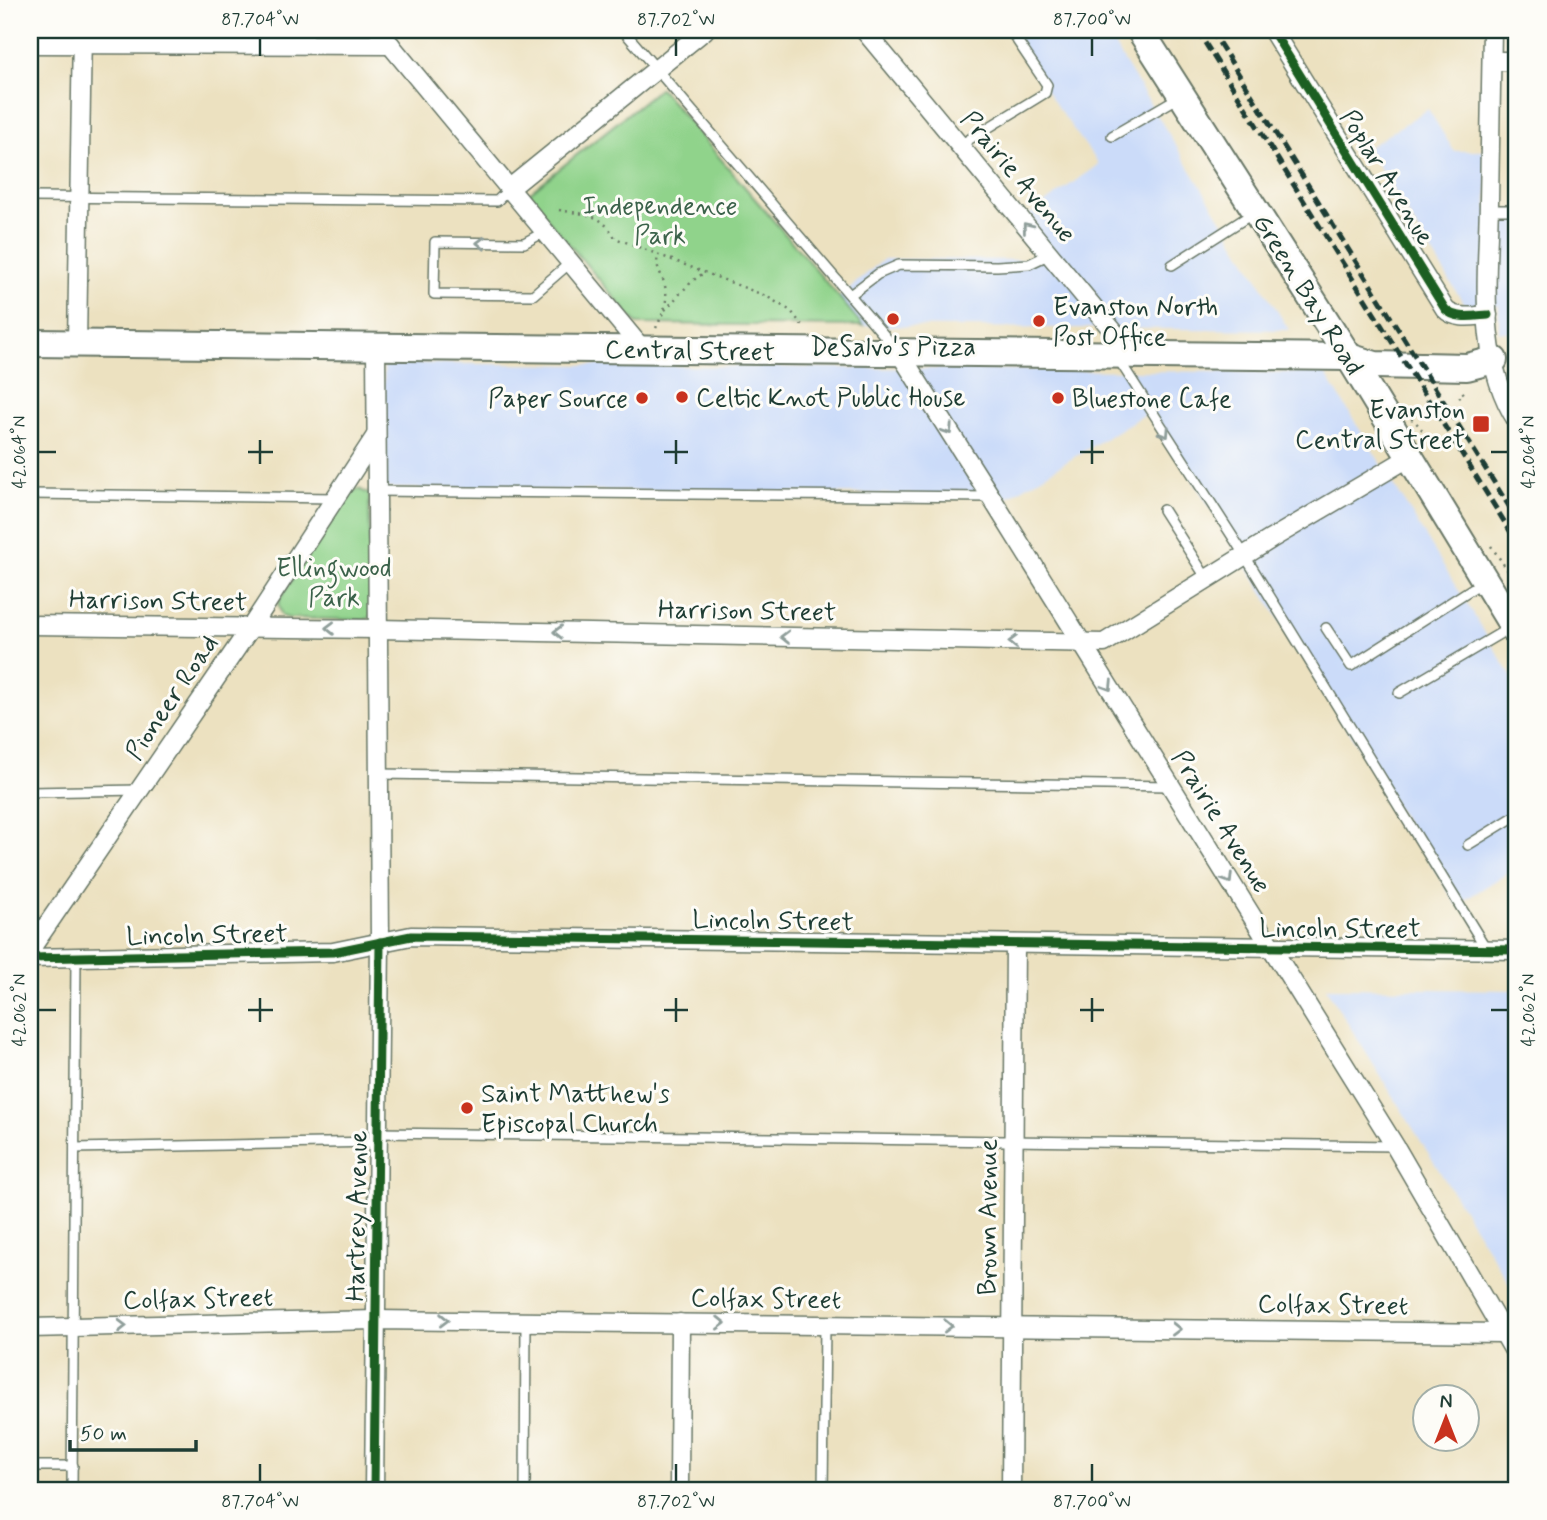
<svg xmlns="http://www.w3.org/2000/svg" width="1547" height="1520" font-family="Mynerve,sans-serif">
	<rect width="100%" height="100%" fill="#fdfcf7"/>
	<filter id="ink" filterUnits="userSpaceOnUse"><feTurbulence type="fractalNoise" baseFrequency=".0143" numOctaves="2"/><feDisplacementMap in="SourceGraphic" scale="14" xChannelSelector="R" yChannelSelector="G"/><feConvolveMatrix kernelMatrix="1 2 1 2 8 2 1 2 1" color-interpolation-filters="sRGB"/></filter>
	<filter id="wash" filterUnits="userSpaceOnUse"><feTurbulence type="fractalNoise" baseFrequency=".00686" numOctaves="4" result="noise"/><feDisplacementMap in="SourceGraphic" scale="28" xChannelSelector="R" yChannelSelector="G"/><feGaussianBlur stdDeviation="1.57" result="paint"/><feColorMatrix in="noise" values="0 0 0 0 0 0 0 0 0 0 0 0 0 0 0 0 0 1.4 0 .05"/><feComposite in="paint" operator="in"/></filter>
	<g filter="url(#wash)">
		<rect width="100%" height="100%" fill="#ece1c0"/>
		<g fill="#cbdbf9">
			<polygon points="1007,30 1105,30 1289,330 863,326 839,297 884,259 1051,260 1020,221 1099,164 1058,108"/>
			<polygon points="1428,109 1454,151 1488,151 1487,209 1517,210 1517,332 1499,332 1499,305 1466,307 1367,148"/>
			<polygon points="384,363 1325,373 1517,685 1517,867 1457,905 1150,411 997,504 992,495 384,488"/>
			<polygon points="1326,988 1517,990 1517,1296"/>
		</g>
		<g fill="#90d38b" stroke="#588860" stroke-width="2">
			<polygon points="660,88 839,297 863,326 637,324 527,195"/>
			<polygon points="359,489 369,494 371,616 368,619 363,620 288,618 282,616 278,605 281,597 348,492"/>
		</g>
	</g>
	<g filter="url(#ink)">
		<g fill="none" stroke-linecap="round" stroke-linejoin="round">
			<defs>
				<g id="service">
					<polyline points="623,30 895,348"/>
					<polyline points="1112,136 1181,96"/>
					<polyline points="960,145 1045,93 1047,85 1010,30"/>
					<polyline points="30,197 497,201 510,188"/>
					<polyline points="1489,210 1517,210"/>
					<polyline points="546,231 524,243 435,242 434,294 533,295 571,262"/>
					<polyline points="1172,265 1255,212"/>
					<polyline points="850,295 878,274 899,265 997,266 1029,264 1050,254"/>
					<polyline points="1119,360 1245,556 1487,950"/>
					<polyline points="376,491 990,497"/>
					<polyline points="30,494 334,498"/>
					<polyline points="1163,510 1207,579"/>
					<polyline points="1326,628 1351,666 1484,581"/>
					<polyline points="1399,693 1511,627"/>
					<polyline points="378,774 1170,786"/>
					<polyline points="30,792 140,790"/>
					<polyline points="1468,845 1517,815"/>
					<polyline points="378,1133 1395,1146"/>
					<polyline points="75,1148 378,1142"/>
					<polyline points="30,1466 73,1466"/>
					<polyline points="72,1490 76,957"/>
					<polyline points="525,1490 526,1321"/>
					<polyline points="823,1490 825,1325"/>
				</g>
				<g id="minor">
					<polyline points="378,30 643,350"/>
					<polyline points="864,30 1133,355"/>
					<path d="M1272 30 1445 309C1455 320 1474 316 1488 315"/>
					<path d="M1492 30C1491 87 1490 144 1489 201 1488 273 1476 358 1517 421"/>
					<polyline points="30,44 391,45"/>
					<polyline points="1492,61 1517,61"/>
					<polyline points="510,188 705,30"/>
					<polyline points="77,344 82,30"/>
					<polyline points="899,352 991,497 1395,1146 1517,1356"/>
					<polyline points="30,625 377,629 1104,643 1271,539 1410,457"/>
					<polyline points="30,950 251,627 375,437"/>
					<polyline points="30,958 333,952 411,936 1517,950"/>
					<polyline points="30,1328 376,1320 1502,1333"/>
					<polyline points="374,1490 380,942 376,347"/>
					<polyline points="679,1490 680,1323"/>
					<polyline points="1011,1490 1015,944"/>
				</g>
				<g id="secondary">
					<polyline points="1140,30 1349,357 1517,633"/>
					<polyline points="30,343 1349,357 1375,365 1467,367 1494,360"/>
				</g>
			</defs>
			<use href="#service" stroke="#677665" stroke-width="12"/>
			<use href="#minor" stroke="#677665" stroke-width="21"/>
			<use href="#secondary" stroke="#677665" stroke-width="30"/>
			<g stroke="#677665" stroke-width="2.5" stroke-dasharray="2 5" stroke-linecap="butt">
				<path d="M559 210C585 215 601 212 615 238L766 296 791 311 805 329"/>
				<path d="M665 310C675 300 693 277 705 273"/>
				<path d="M656 328C663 314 670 299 664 283 661 272 655 267 658 256"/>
				<polyline points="1459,398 1464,394 1460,388"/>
				<polyline points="1411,419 1414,420 1440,451 1445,449"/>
				<polyline points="1491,546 1517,584"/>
			</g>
			<use href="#service" stroke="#fff" stroke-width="9"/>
			<use href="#minor" stroke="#fff" stroke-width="18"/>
			<use href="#secondary" stroke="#fff" stroke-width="26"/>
			<g stroke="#1f3d34" stroke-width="5" stroke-dasharray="10 5" stroke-linecap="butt">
				<polyline points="1197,30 1517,542"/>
				<polyline points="1211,30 1517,519"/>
			</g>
			<defs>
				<g id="cycleway">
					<path d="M1272 30 1445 309C1455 320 1474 316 1488 315"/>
					<polyline points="30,958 333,952 411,936 1517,950"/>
					<polyline points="374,1490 380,942"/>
				</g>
			</defs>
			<use href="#cycleway" stroke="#fdfcf7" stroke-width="13"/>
			<use href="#cycleway" stroke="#1b5e20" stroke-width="9"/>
		</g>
		<defs><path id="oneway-chevron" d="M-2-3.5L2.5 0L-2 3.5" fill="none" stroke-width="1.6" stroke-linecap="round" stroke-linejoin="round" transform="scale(1.75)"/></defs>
		<g stroke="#8f9e9a">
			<use href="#oneway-chevron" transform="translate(1027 227) rotate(-129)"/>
			<use href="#oneway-chevron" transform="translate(481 243) rotate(-179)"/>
			<use href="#oneway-chevron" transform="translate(948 430) rotate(57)"/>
			<use href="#oneway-chevron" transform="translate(1165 433) rotate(57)"/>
			<use href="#oneway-chevron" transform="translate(330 628) rotate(-179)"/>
			<use href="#oneway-chevron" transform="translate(558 632) rotate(-179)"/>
			<use href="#oneway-chevron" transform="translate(785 637) rotate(-179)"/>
			<use href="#oneway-chevron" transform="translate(1013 642) rotate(-179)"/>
			<use href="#oneway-chevron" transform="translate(1108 686) rotate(58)"/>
			<use href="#oneway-chevron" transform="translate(1228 879) rotate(58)"/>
			<use href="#oneway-chevron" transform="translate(444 1320) rotate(1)"/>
			<use href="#oneway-chevron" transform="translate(721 1323) rotate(1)"/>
			<use href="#oneway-chevron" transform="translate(122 1326) rotate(-1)"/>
			<use href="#oneway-chevron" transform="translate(948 1326) rotate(1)"/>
			<use href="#oneway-chevron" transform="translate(1176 1329) rotate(1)"/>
		</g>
	</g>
	<path fill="none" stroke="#1f3d34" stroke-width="2.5" d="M260 38V56M676 38V56M1092 38V56M260 440V464M676 440V464M1092 440V464M38 452H56M248 452H273M664 452H688M1080 452H1104M1491 452H1508M260 998V1022M676 998V1022M1092 998V1022M38 1010H56M248 1010H273M664 1010H688M1080 1010H1104M1491 1010H1508M260 1464V1482M676 1464V1482M1092 1464V1482"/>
	<g fill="#c8321e" stroke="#fdfcf7" stroke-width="2.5">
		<circle cx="893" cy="319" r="7"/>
		<circle cx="1039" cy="321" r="7"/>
		<circle cx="682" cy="397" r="7"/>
		<circle cx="642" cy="398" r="7"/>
		<circle cx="1058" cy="398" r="7"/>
		<rect x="1472" y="415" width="18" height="18" rx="3.5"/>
		<circle cx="467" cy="1108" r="7"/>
	</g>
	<g text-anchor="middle" stroke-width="6" stroke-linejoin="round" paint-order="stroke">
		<g font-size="26" fill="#1f3d34" stroke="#fdfcf7">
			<text transform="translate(1019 176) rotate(50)" y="9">Prairie Avenue</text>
			<text transform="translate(1388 177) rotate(58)" y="9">Poplar Avenue</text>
			<text transform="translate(1309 294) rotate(58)" y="9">Green Bay Road</text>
			<text transform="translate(690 350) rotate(1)" y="9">Central Street</text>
			<text transform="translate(158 600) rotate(1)" y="9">Harrison Street</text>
			<text transform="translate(747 610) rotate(1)" y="9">Harrison Street</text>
			<text transform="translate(171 697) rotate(-56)" y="9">Pioneer Road</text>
			<text transform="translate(1222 821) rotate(58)" y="9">Prairie Avenue</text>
			<text transform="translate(773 920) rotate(1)" y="9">Lincoln Street</text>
			<text x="1340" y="937">Lincoln Street</text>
			<text transform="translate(207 934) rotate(-1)" y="9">Lincoln Street</text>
			<text transform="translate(356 1216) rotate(-89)" y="9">Hartrey Avenue</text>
			<text transform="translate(987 1217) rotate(-90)" y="9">Brown Avenue</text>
			<text transform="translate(198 1298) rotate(-1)" y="9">Colfax Street</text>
			<text transform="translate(766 1298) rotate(1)" y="9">Colfax Street</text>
			<text transform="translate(1333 1304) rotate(1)" y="9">Colfax Street</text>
		</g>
		<g font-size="26" fill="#3b624a" stroke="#fdfcf7">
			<text x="660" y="214">Independence<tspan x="660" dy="30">Park</tspan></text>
			<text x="334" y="576">Ellingwood<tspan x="334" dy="30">Park</tspan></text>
		</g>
		<g font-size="26" fill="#1f3d34" stroke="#fdfcf7" text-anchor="start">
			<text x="1053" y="315">Evanston North<tspan x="1053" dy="30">Post Office</tspan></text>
			<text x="893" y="355" text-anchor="middle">DeSalvo's Pizza</text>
			<text x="696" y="406">Celtic Knot Public House</text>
			<text x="628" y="407" text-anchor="end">Paper Source</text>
			<text x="1072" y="407">Bluestone Cafe</text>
			<text x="1465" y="418" text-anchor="end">Evanston<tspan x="1465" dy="30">Central Street</tspan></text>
			<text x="481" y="1102">Saint Matthew's<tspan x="481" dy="30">Episcopal Church</tspan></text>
		</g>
	</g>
	<rect width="1547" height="1520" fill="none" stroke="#fdfcf7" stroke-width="77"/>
	<g transform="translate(1446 1418)"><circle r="33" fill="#fdfcf7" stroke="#a4b0a9" stroke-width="2"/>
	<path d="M0-5L12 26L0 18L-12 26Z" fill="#c8321e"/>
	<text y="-10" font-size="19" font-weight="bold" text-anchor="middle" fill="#1f3d34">N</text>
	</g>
	<path d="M70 1440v10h126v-10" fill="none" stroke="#1f3d34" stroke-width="3.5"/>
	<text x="80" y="1440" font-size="21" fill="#1f3d34" stroke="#fdfcf7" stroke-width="5" paint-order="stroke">50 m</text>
	<rect x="38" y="38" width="1470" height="1444" fill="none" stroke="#1f3d34" stroke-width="2.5"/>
	<g font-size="18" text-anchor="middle" fill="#1f3d34">
		<text x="260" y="25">87.704°W</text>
		<text x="676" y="25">87.702°W</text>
		<text x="1092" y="25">87.700°W</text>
		<text transform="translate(19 452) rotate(-90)" y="6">42.064°N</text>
		<text transform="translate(1528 452) rotate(-90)" y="6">42.064°N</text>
		<text transform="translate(19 1010) rotate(-90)" y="6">42.062°N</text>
		<text transform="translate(1528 1010) rotate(-90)" y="6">42.062°N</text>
		<text x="260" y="1507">87.704°W</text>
		<text x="676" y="1507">87.702°W</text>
		<text x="1092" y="1507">87.700°W</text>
	</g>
</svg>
